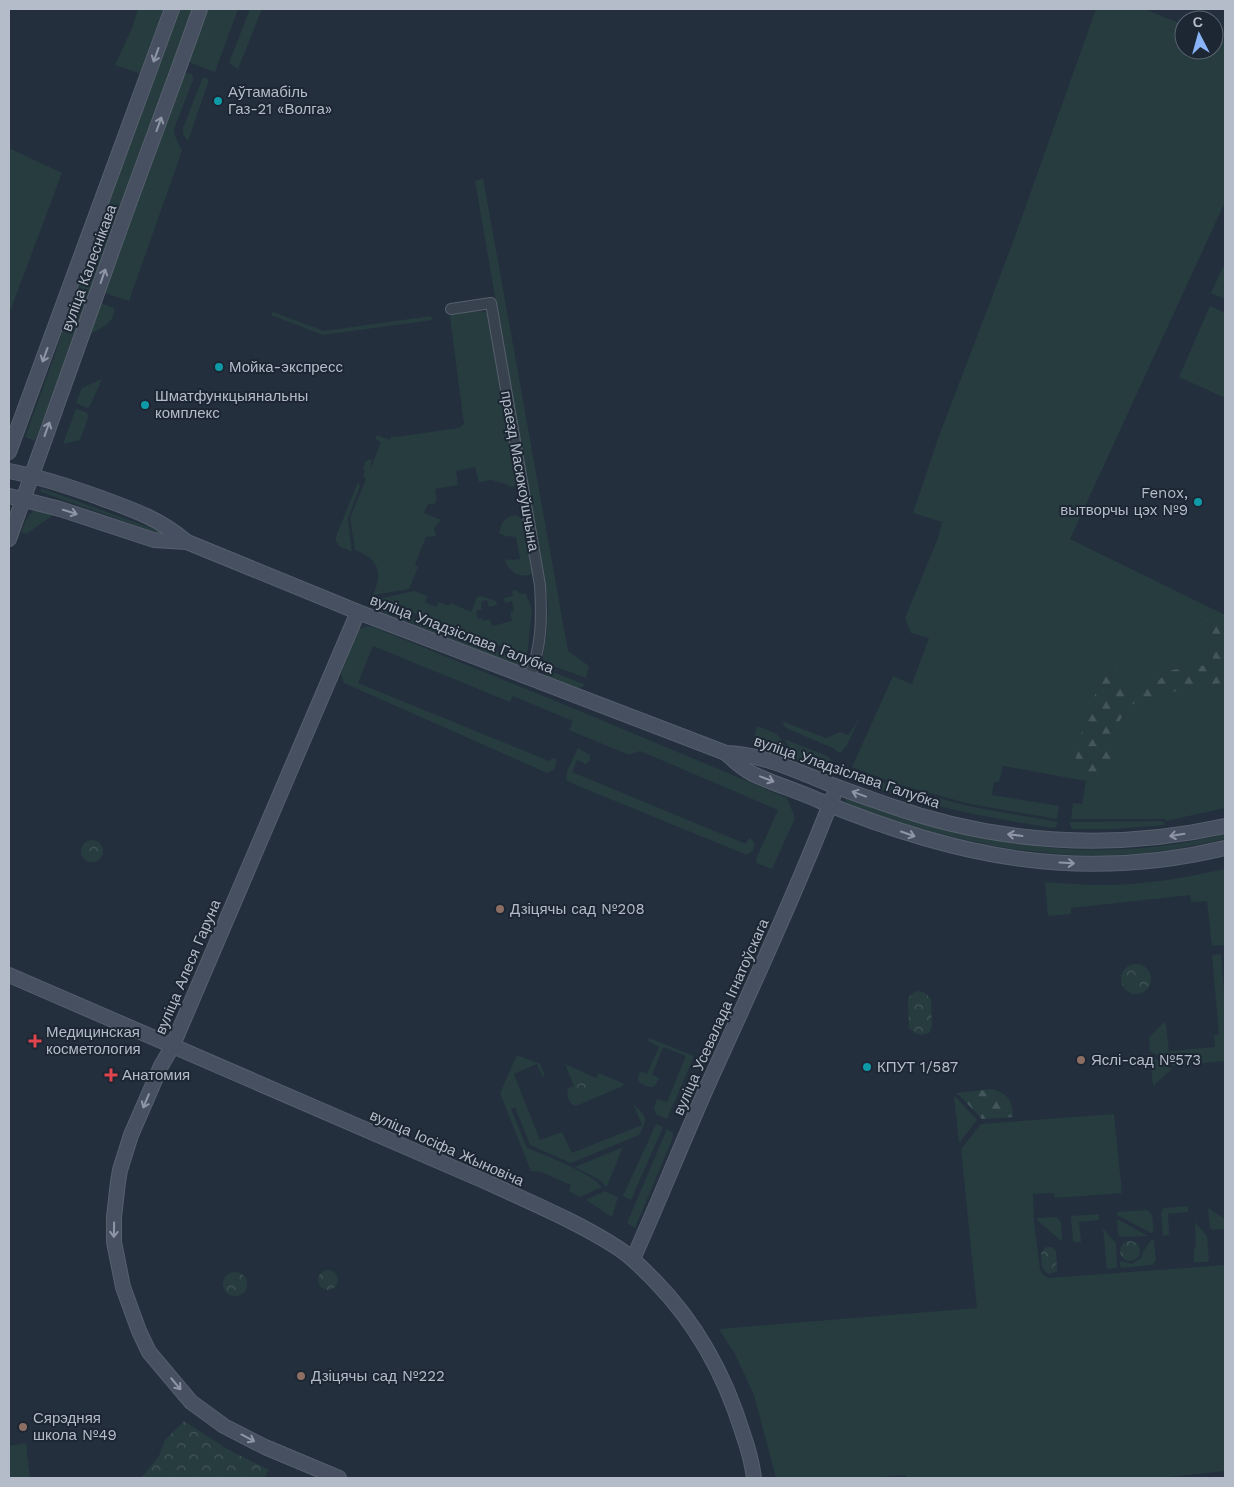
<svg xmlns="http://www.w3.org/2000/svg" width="1234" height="1487" font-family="'Work Sans',sans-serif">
	<defs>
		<pattern id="forest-firs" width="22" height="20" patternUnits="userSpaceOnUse" patternTransform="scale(1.25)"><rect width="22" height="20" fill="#263c3f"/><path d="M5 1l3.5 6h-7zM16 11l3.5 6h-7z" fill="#435659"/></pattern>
		<pattern id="park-crowns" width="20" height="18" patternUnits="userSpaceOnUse" patternTransform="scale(1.25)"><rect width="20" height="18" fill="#263c3f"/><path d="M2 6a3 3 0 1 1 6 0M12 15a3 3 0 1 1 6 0" fill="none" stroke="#435659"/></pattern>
	</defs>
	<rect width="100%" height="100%" fill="#242f3e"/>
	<g fill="#263c3f">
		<polygon points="138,9 166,9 141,74 115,65 132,28"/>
		<polygon points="179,9 195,9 35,441 25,437 53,360 72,300"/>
		<polygon points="207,9 238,9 215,72 191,63 190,60"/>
		<polygon points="250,9 262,9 238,69 229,63"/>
		<polygon points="1096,9 1144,9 1184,25 1184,50 1214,50 1214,37 1225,42 1225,202 1070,539 1225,615 1225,808 1166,821 1165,819 1071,819 1073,803 1082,804 1086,781 1003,766 999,782 994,782 992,795 1059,806 1057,819 970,804 897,784 852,767 893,676 912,684 929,638 911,633 905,618 938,538 942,522 913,513 939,436 1013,242"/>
		<polygon points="186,73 192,74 193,80 174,129 175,136 182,151 129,301 108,294 105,292 105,288 182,76"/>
		<polygon points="203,77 209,80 188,141 183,134 183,128"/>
		<polygon points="9,148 62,173 9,314"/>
		<polygon points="483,178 568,651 589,666 586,678 542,662 547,630 548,602 475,181"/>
		<polygon points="1225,263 1225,299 1211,293"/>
		<path d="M101 303 114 308C116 323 100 328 89 335Z"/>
		<polygon points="1210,306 1225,313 1225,398 1179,377"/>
		<path d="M481 311 486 313 489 315 517 480 515 486 510 487 509 485 491 480 479 482 475 467 456 471 458 485 435 489 437 499 434 504H428L424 513 441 520 434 528 436 536 426 537 415 564 418 567 409 589 373 595C383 571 379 560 355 550L350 518 366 479 363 477 365 470 363 469 365 462 369 459 372 460 370 470 381 442 375 439 377 435 390 440 392 436 395 437 459 428 464 424 450 317 451 314 454 313Z"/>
		<polygon points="273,312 324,331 431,316 432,320 323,335 271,315"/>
		<polygon points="102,379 90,406 87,408 76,403 82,388"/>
		<polygon points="76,409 86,412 88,415 88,418 80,440 63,444"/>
		<polygon points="358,482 360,486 348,518 352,552 339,546 336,541 336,537"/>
		<polygon points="43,489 58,494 170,535 167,536 41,492 40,490"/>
		<path d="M38 508 55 509 52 516 26 534 21 532C25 522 28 513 38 508Z"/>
		<path d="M516 515 523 520 533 571 531 574C518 579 508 571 505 559L511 560 520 559 516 537 505 536 499 533C502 523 504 516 516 515Z"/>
		<polygon points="517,590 518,593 526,594 532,610 527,656 377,599 415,591 427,596 425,602 436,607 439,602 449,606 451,603 471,612 477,597 481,596 496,601 497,605 489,607 487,600 481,602 482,609 476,611 478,619 483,618 483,621 490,619 492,626 512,621 510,612 514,611 512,601 505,603 504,598 513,596 512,591"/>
		<polygon points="371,601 530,664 527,667 522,667 378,610 373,607"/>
		<polygon points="366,626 373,627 575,709 787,798 795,818 772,869 757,863 756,859 778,810 640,751 632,754 627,754 569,730 573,721 513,696 510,702 373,646 358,683 544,759 549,761 553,758 557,760 554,770 547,773 344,683 341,674 357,630"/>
		<path d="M543 668 586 685 579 688 575 689C564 684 545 682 543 668Z"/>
		<polygon points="861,715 847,745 841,752 838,752 833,748 788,729 784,726 782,721 826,738 840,732 848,735 852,730"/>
		<path d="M757 726C781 734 778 734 791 755L783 753 778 757 752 746Z"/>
		<polygon points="784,739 827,756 832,761 808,767 799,763"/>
		<path d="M578 748 590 755C590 759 590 761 586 764L577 760 572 772 746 844 749 838 753 841 755 846 752 851 747 855 576 785 566 780 567 771Z"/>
		<path d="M848 770 899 788 973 807 1058 822 1056 827 1052 828C1002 820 953 811 905 797 886 792 867 787 850 777Z"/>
		<path d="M848 798C973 845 1093 867 1225 834V839C1189 847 1153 854 1116 855 1049 858 981 846 916 827 895 821 863 813 845 801V799Z"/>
		<polygon points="1163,821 1165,825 1115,829 1072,829 1069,822"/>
		<path d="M1225 869V945L1212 946 1207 901 1191 902 1190 895 1071 908V914L1048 916 1045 882C1064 883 1083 885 1102 885 1144 885 1184 878 1225 869Z"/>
		<polygon points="1221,954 1225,1003 1225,1061 1175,1066 1150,1051 1149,1038 1164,1022 1166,1025 1169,1051 1215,1047 1214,1035 1219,1035 1212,955"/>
		<path d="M649 1038 694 1056 667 1119 656 1114 654 1109 657 1099 667 1102 686 1056 663 1047 652 1075 659 1078C654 1091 649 1088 639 1082L638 1079 640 1071 647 1074 659 1047 648 1041Z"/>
		<path d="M517 1055 540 1064 545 1076 543 1077 537 1064 514 1074 540 1140 562 1132 572 1153 642 1125 633 1104C648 1118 648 1117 639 1135L571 1163 530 1145 515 1107 511 1109 527 1148C546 1156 590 1172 602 1187L580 1197 569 1191 571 1185 541 1172 531 1171 500 1093Z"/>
		<polygon points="1150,1055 1172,1069 1153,1086"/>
		<path d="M565 1064 596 1078 599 1073 624 1084 623 1086 576 1106 573 1105C568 1101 566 1094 568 1088L574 1086Z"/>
		<polygon points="954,1095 977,1120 959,1143"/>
		<polygon points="1114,1114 1122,1193 1055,1198 1054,1193 1033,1194 1034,1223 1040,1270 1044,1276 1050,1278 1225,1265 1225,1471 1160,1478 909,1478 904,1475 867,1478 776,1478 754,1395 735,1354 719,1329 977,1308 961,1149 981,1124"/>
		<polygon points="656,1124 663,1127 631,1200 623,1196"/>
		<polygon points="667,1129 673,1133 672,1140 635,1228 627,1223"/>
		<polygon points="623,1147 607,1186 605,1186 600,1180 575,1167"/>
		<polygon points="605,1191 618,1197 612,1217 586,1200"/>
		<polygon points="1188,1206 1188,1212 1168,1214 1169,1235 1163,1236 1161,1213 1164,1208"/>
		<polygon points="1208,1208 1225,1219 1225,1229 1213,1230 1210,1228"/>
		<polygon points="1147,1210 1152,1215 1154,1232 1151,1233 1117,1215 1117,1212"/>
		<polygon points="1099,1214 1099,1220 1079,1222 1081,1242 1073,1242 1071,1216"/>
		<polygon points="1057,1217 1061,1222 1062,1240 1060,1240 1037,1220 1037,1218"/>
		<polygon points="1117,1219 1148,1236 1121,1237 1118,1235"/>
		<polygon points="1195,1222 1207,1236 1209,1260 1207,1262 1194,1262 1194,1248 1196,1246"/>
		<polygon points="1103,1228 1116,1243 1117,1268 1107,1269"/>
		<polygon points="1151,1240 1154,1240 1156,1261 1152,1265 1121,1268 1120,1263 1121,1261 1132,1264 1141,1258 1143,1252"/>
		<polygon points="26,1443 30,1478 9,1478 9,1446"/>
	</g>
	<g fill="url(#forest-firs)">
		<path d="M1213 609 1225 615V683L1190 686 1157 698 1143 699 1129 706 1113 731 1115 762 1094 777 1074 768C1079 734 1091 700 1107 670H1115L1125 677 1127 690 1152 685 1172 670 1206 665 1213 661V643L1208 633 1206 620Z"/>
		<path d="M993 1089C1009 1095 1012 1101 1013 1117L982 1119 957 1093Z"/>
	</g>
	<g fill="url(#park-crowns)">
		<circle cx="92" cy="851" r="11"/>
		<circle cx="1136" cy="979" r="15"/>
		<polygon points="917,991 925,993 931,999 932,1026 929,1033 922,1035 915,1033 909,1028 908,1001 910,995"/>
		<polygon points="596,1078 601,1090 580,1097 575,1085"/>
		<circle cx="1130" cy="1251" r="10"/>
		<path d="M1047 1247H1052L1056 1251 1057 1271 1050 1274C1040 1271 1042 1262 1041 1253L1045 1248Z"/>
		<circle cx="328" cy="1280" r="10"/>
		<circle cx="235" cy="1284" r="12"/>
		<polygon points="184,1421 227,1449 269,1470 264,1478 141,1478 159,1456 165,1440"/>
	</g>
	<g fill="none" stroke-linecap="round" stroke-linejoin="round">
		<defs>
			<path id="street" d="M451 309 491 303 540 585C542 619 542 646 529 678"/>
			<g id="secondary">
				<polyline points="9,452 172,9"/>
				<path d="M9 471C41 477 71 487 101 498 134 510 160 519 187 542L358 612 726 753C762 754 794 770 827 783 847 791 868 798 888 805 997 844 1112 851 1225 826"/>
				<polyline points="9,496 60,509 154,540 187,542"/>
				<path d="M9 539C42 448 74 356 107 265 137 179 170 95 200 9"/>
				<path d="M726 753C734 761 743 769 753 774 774 784 798 791 820 801 955 857 1080 883 1225 848"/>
				<path d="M9 975 489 1183C532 1203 578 1222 618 1248 632 1257 643 1269 655 1281 698 1325 725 1375 743 1434 748 1448 752 1463 754 1478"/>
				<path d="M633 1259C660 1199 684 1138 711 1078 753 985 796 892 833 797"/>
				<polyline points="339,1478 265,1447 224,1426 191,1402 149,1352 139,1331 123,1287 114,1242 114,1217 118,1182 120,1170 131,1135 161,1066 172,1047 358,612"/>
			</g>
		</defs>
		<use href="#street" stroke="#565f6c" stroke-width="12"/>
		<use href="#secondary" stroke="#565f6c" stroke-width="16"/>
		<use href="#street" stroke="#38414e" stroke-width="10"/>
		<use href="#secondary" stroke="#465061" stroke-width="14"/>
	</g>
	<defs><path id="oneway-shaft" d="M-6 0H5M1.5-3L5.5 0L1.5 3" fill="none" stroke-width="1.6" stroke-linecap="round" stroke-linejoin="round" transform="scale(1.25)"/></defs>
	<g stroke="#8e96a5">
		<use href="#oneway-shaft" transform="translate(156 55) rotate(110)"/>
		<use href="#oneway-shaft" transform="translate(159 124) rotate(-70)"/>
		<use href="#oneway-shaft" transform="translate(103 276) rotate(-71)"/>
		<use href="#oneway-shaft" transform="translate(45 355) rotate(110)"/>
		<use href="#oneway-shaft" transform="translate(47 429) rotate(-70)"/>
		<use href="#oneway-shaft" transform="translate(70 512) rotate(17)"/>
		<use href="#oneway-shaft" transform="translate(767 779) rotate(21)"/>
		<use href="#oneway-shaft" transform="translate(859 794) rotate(-160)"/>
		<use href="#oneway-shaft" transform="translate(908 834) rotate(19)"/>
		<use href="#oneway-shaft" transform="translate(1015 835) rotate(-173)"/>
		<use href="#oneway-shaft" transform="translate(1177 835) rotate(171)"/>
		<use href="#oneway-shaft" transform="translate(1067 863) rotate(3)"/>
		<use href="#oneway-shaft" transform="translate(146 1101) rotate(113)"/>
		<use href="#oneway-shaft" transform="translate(114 1230) rotate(91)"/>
		<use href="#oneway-shaft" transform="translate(176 1384) rotate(50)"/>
		<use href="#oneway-shaft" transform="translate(248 1438) rotate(28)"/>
	</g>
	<g fill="#0f9aa8" stroke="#1d2633" stroke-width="2">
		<circle cx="218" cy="101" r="5"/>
		<circle cx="219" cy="367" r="5"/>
		<circle cx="145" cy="405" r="5"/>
		<circle cx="1198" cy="502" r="5"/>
		<circle cx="867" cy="1067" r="5"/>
	</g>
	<g fill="#8d6e63" stroke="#1d2633" stroke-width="2">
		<circle cx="500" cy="909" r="5"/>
		<circle cx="1081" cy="1060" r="5"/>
		<circle cx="301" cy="1376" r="5"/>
		<circle cx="23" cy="1427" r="5"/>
	</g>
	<g fill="#e0444e" stroke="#1d2633" stroke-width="2">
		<path d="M32.5 1033.5h5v5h5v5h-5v5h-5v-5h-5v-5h5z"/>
		<path d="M108.5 1067.5h5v5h5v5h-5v5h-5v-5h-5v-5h5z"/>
	</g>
	<g text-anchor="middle" stroke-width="4" stroke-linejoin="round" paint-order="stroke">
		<g font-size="15" fill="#b4bcc9" stroke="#1d2633" text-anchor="start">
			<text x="228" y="97">Аўтамабіль<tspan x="228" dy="17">Газ-21 «Волга»</tspan></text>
			<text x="229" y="372">Мойка-экспресс</text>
			<text x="155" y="401">Шматфункцыянальны<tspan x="155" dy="17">комплекс</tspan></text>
			<text x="1188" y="498" text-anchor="end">Fenox,<tspan x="1188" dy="17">вытворчы цэх №9</tspan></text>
			<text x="510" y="914">Дзіцячы сад №208</text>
			<text x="46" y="1037">Медицинская<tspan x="46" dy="17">косметология</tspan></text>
			<text x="1091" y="1065">Яслі-сад №573</text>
			<text x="877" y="1072">КПУТ 1/587</text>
			<text x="122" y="1080">Анатомия</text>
			<text x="311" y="1381">Дзіцячы сад №222</text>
			<text x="33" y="1423">Сярэдняя<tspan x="33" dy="17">школа №49</tspan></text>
		</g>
		<g font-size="15" fill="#b4bcc9" stroke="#1d2633">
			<text transform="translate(89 268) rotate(-70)" y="5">вуліца Калеснікава</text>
			<text transform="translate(520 471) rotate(80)" y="5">праезд Масюкоўшчына</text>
			<text transform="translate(462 634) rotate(21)" y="5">вуліца Уладзіслава Галубка</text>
			<text transform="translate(847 772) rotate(19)" y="5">вуліца Уладзіслава Галубка</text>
			<text transform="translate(188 967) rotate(-67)" y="5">вуліца Алеся Гаруна</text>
			<text transform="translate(721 1017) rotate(-66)" y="5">вуліца Усевалада Ігнатоўскага</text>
			<text transform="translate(447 1148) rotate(24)" y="5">вуліца Іосіфа Жыновіча</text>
		</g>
	</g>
	<rect width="1234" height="1487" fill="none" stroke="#b4bcc9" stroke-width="20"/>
	<g transform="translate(1199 35) rotate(354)"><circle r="24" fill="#1d2633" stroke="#59626f"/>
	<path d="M0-4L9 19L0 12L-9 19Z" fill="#8ab4f8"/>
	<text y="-8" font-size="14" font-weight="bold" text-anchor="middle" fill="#b4bcc9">С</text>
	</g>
</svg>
